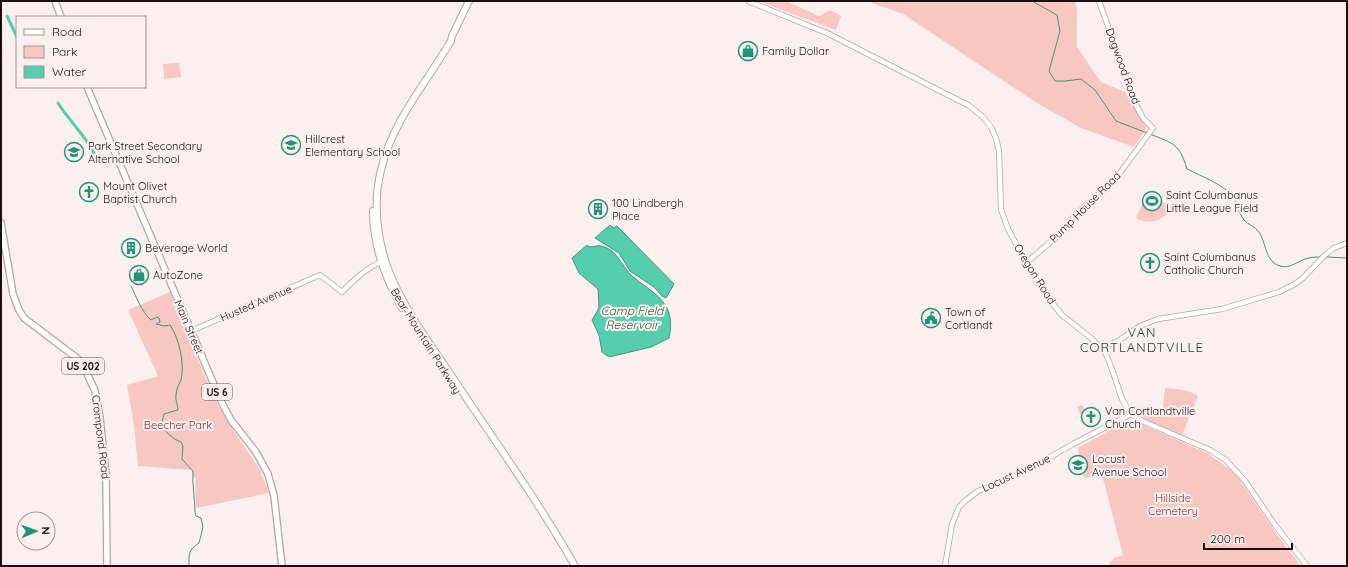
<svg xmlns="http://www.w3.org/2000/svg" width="1348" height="567" font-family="Quicksand,sans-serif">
	<rect width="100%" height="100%" fill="#fbf0ef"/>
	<g fill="#f9c7c2">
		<polygon points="758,1 788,1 788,2 819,16 830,10 841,16 836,30"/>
		<polygon points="872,1 1075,1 1077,9 1077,47 1101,82 1125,92 1147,127 1134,147 1081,128 1037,103 903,14 872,3"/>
		<polygon points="179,63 181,77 164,79 163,64"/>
		<path d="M1147 193H1149L1172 208C1164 220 1149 226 1136 218Z"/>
		<polygon points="170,292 209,386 218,405 233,430 259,468 269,493 196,508 195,483 196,479 193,476 192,470 138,466 134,425 127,385 158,376 128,310"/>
		<path d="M1165 388C1177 389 1188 389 1198 396L1182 435 1144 419 1130 407 1163 408Z"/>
		<polygon points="1082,405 1090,421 1085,424 1077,407"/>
		<polygon points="1127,423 1143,425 1209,454 1232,471 1239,479 1278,536 1301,566 1107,566 1114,558 1123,555 1102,475 1084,478 1078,448 1118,426"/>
	</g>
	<g fill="#54ceac" stroke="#42957d">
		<polygon points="610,225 613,228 617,226 674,284 666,298 662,296 654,287 630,271 619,253 595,238"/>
		<path d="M587 245 589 247C593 247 597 245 601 246 617 249 621 265 631 275 654 295 677 301 669 338L651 347 609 357 602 352 599 335 592 320 599 308 598 289 579 273 572 258Z"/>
	</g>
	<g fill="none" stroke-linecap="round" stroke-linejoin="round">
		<g stroke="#42957d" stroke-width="1">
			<polyline points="1032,1 1057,15 1060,31 1049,71 1055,81 1065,81 1081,79 1095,90 1116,121 1147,133"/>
			<path d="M1150 134C1174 144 1179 143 1187 169 1201 176 1220 183 1232 195 1238 202 1238 213 1244 220 1248 225 1255 226 1258 231 1267 242 1264 261 1280 266 1289 269 1297 262 1305 259 1311 257 1315 257 1321 257"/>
			<polyline points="1326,257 1347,258"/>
			<path d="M131 286C137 298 141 311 151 320L157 317 159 318 160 322 156 324 164 326 170 325C179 338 185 364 181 380 179 385 176 389 176 395 175 400 178 405 178 410L164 414 161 425C166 432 172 439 181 442L183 446 182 459 193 471C192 485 195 499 195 513L196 516 201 518 203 527 199 543C188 550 189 554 189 566"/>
		</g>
		<g stroke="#54ceac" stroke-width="3">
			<polyline points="7,16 17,37"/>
			<path d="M58 103C70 122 87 137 96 157"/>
		</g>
		<defs>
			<g id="tertiary">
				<polyline points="748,1 829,34 946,94 968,105 983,117 991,127 996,138 999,151 1001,209 1008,229 1034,277 1048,298 1062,315 1091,338 1106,354 1112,369 1122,399 1131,414 1142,421 1210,450 1226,460 1245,481 1275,525 1307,566"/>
				<polyline points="1026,263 1055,238 1077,213 1114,181 1153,128 1143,118 1136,105 1099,1"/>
				<path d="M191 331 320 275 342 292C354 280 366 268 383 261"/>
				<polyline points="1101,348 1118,341 1140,326 1158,319 1222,309 1279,292 1295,284 1303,278 1325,255 1334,248 1347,243"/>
				<polyline points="945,566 952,524 959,507 965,501 978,491 1004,481 1033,467 1073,444 1131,414"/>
			</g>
			<g id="primary">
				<polyline points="55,1 61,17"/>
				<polyline points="87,87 221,401 231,420 256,452 268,474 274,496 282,566"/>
				<polyline points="1,223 13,294 19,310 24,318 32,324 78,359 85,369 95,391 100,418 106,475 107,566"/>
			</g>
			<g id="trunk">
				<path d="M469 1 452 36 451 41C426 83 392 122 381 170 373 202 377 236 387 266 402 307 429 342 453 378 494 440 538 501 575 566"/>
				<path d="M373 211C373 246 385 278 402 308"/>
			</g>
		</defs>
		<use href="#tertiary" stroke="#bba19f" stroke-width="6"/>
		<use href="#primary" stroke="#bba19f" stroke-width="8"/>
		<use href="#trunk" stroke="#bba19f" stroke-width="8"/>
		<use href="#tertiary" stroke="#fff" stroke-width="4.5"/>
		<use href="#primary" stroke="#fff" stroke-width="5.5"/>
		<use href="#trunk" stroke="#fff" stroke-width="6"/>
	</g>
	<defs>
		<symbol id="shop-ring" viewBox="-11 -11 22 22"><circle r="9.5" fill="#fbf0ef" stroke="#209478" stroke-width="1.5"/><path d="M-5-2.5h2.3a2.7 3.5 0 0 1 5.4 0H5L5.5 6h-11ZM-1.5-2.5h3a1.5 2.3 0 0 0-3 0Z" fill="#209478"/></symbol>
		<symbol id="school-ring" viewBox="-11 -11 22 22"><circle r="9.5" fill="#fbf0ef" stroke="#209478" stroke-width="1.5"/><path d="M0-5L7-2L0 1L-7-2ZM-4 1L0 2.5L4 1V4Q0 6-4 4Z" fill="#209478"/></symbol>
		<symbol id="church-ring" viewBox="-11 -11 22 22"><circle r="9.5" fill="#fbf0ef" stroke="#209478" stroke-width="1.5"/><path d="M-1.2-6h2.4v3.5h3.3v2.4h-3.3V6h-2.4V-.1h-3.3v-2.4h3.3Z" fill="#209478"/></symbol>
		<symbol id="stadium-ring" viewBox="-11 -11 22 22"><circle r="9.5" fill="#fbf0ef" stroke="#209478" stroke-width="1.5"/><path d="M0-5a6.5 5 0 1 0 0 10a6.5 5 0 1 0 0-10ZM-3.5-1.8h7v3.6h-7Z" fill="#209478"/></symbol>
		<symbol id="building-ring" viewBox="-11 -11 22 22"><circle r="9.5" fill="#fbf0ef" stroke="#209478" stroke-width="1.5"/><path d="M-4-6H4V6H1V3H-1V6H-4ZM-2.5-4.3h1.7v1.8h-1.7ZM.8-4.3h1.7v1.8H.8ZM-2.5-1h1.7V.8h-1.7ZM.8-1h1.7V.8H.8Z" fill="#209478"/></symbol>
		<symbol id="civic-ring" viewBox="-11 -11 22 22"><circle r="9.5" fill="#fbf0ef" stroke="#209478" stroke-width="1.5"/><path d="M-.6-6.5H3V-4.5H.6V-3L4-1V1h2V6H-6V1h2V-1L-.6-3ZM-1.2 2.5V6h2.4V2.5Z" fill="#209478"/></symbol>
	</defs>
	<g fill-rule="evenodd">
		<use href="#shop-ring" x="737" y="40" width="22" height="22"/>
		<use href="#school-ring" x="280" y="134" width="22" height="22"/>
		<use href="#school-ring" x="63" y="141" width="22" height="22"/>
		<use href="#church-ring" x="78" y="181" width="22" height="22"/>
		<use href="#stadium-ring" x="1141" y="190" width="22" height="22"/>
		<use href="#building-ring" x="587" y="198" width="22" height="22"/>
		<use href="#building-ring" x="120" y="237" width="22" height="22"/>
		<use href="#church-ring" x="1139" y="252" width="22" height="22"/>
		<use href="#shop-ring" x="128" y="264" width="22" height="22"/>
		<use href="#civic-ring" x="920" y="307" width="22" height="22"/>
		<use href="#church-ring" x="1080" y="406" width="22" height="22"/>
		<use href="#school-ring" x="1067" y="454" width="22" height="22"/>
	</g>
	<g text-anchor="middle" stroke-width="4" stroke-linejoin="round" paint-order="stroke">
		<g fill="#fbf0ef" stroke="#5c5252" stroke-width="1">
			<rect x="62" y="358" width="42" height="16" rx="3"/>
			<rect x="202" y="384" width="30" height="16" rx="3"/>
		</g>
		<g font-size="10" font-weight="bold" fill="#180f0e">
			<text x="83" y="370">US 202</text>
			<text x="217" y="396">US 6</text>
		</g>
		<g font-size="11" fill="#180f0e" stroke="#fbf0ef" text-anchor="start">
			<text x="762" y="55">Family Dollar</text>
			<text x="305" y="143">Hillcrest<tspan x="305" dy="13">Elementary School</tspan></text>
			<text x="88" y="150">Park Street Secondary<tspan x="88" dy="13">Alternative School</tspan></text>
			<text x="103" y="190">Mount Olivet<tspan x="103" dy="13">Baptist Church</tspan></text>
			<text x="1166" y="199">Saint Columbanus<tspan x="1166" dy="13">Little League Field</tspan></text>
			<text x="612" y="207">100 Lindbergh<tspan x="612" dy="13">Place</tspan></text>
			<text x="145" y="252">Beverage World</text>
			<text x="1164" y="261">Saint Columbanus<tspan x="1164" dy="13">Catholic Church</tspan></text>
			<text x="153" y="279">AutoZone</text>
			<text x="945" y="316">Town of<tspan x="945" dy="13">Cortlandt</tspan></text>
			<text x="1105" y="415">Van Cortlandtville<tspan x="1105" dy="13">Church</tspan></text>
			<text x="1092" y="463">Locust<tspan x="1092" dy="13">Avenue School</tspan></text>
		</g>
		<g font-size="11" fill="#180f0e" stroke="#fbf0ef">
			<text transform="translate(1123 66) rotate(70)" y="4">Dogwood Road</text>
			<text transform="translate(1085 207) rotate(-45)" y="4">Pump House Road</text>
			<text transform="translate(1035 274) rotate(58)" y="4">Oregon Road</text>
			<text transform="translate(256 303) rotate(-23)" y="4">Husted Avenue</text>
			<text transform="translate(189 327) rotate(67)" y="4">Main Street</text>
			<text transform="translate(426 341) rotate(58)" y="4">Bear Mountain Parkway</text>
			<text transform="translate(101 437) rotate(83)" y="4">Crompond Road</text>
			<text transform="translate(1016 473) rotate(-25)" y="4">Locust Avenue</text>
		</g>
		<g font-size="11" fill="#962427" stroke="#fbf0ef">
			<text x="178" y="429">Beecher Park</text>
			<text x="1173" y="502">Hillside<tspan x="1173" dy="13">Cemetery</tspan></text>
		</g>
		<g font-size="12" font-style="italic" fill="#306253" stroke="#fbf0ef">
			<text x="632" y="315">Camp Field<tspan x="632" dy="14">Reservoir</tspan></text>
		</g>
		<g font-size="13" letter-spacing="1" fill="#0f4537" stroke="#fbf0ef">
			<text x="1142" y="337">VAN<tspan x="1142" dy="15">CORTLANDTVILLE</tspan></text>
		</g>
	</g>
	<rect width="1348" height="567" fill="none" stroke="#180f0e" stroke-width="4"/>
	<rect x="16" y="16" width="130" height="72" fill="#fbf0ef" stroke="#a09695"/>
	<rect x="24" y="29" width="20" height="6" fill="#ffffff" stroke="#a09695"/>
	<text x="52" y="36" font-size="12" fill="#180f0e">Road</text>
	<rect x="24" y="46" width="20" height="12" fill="#f9c7c2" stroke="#a09695"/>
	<text x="52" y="56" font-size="12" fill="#180f0e">Park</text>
	<rect x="24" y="66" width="20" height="12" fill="#54ceac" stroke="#a09695"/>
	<text x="52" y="76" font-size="12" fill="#180f0e">Water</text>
	<g transform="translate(36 531) rotate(88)"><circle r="19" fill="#fbf0ef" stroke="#a09695"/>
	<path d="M0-3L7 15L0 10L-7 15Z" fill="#209478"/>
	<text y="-6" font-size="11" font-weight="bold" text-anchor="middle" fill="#180f0e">N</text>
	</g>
	<path d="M1204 543v6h88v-6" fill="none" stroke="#180f0e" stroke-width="2"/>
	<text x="1210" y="543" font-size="12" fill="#180f0e" stroke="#fbf0ef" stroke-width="3" paint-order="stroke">200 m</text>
</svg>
